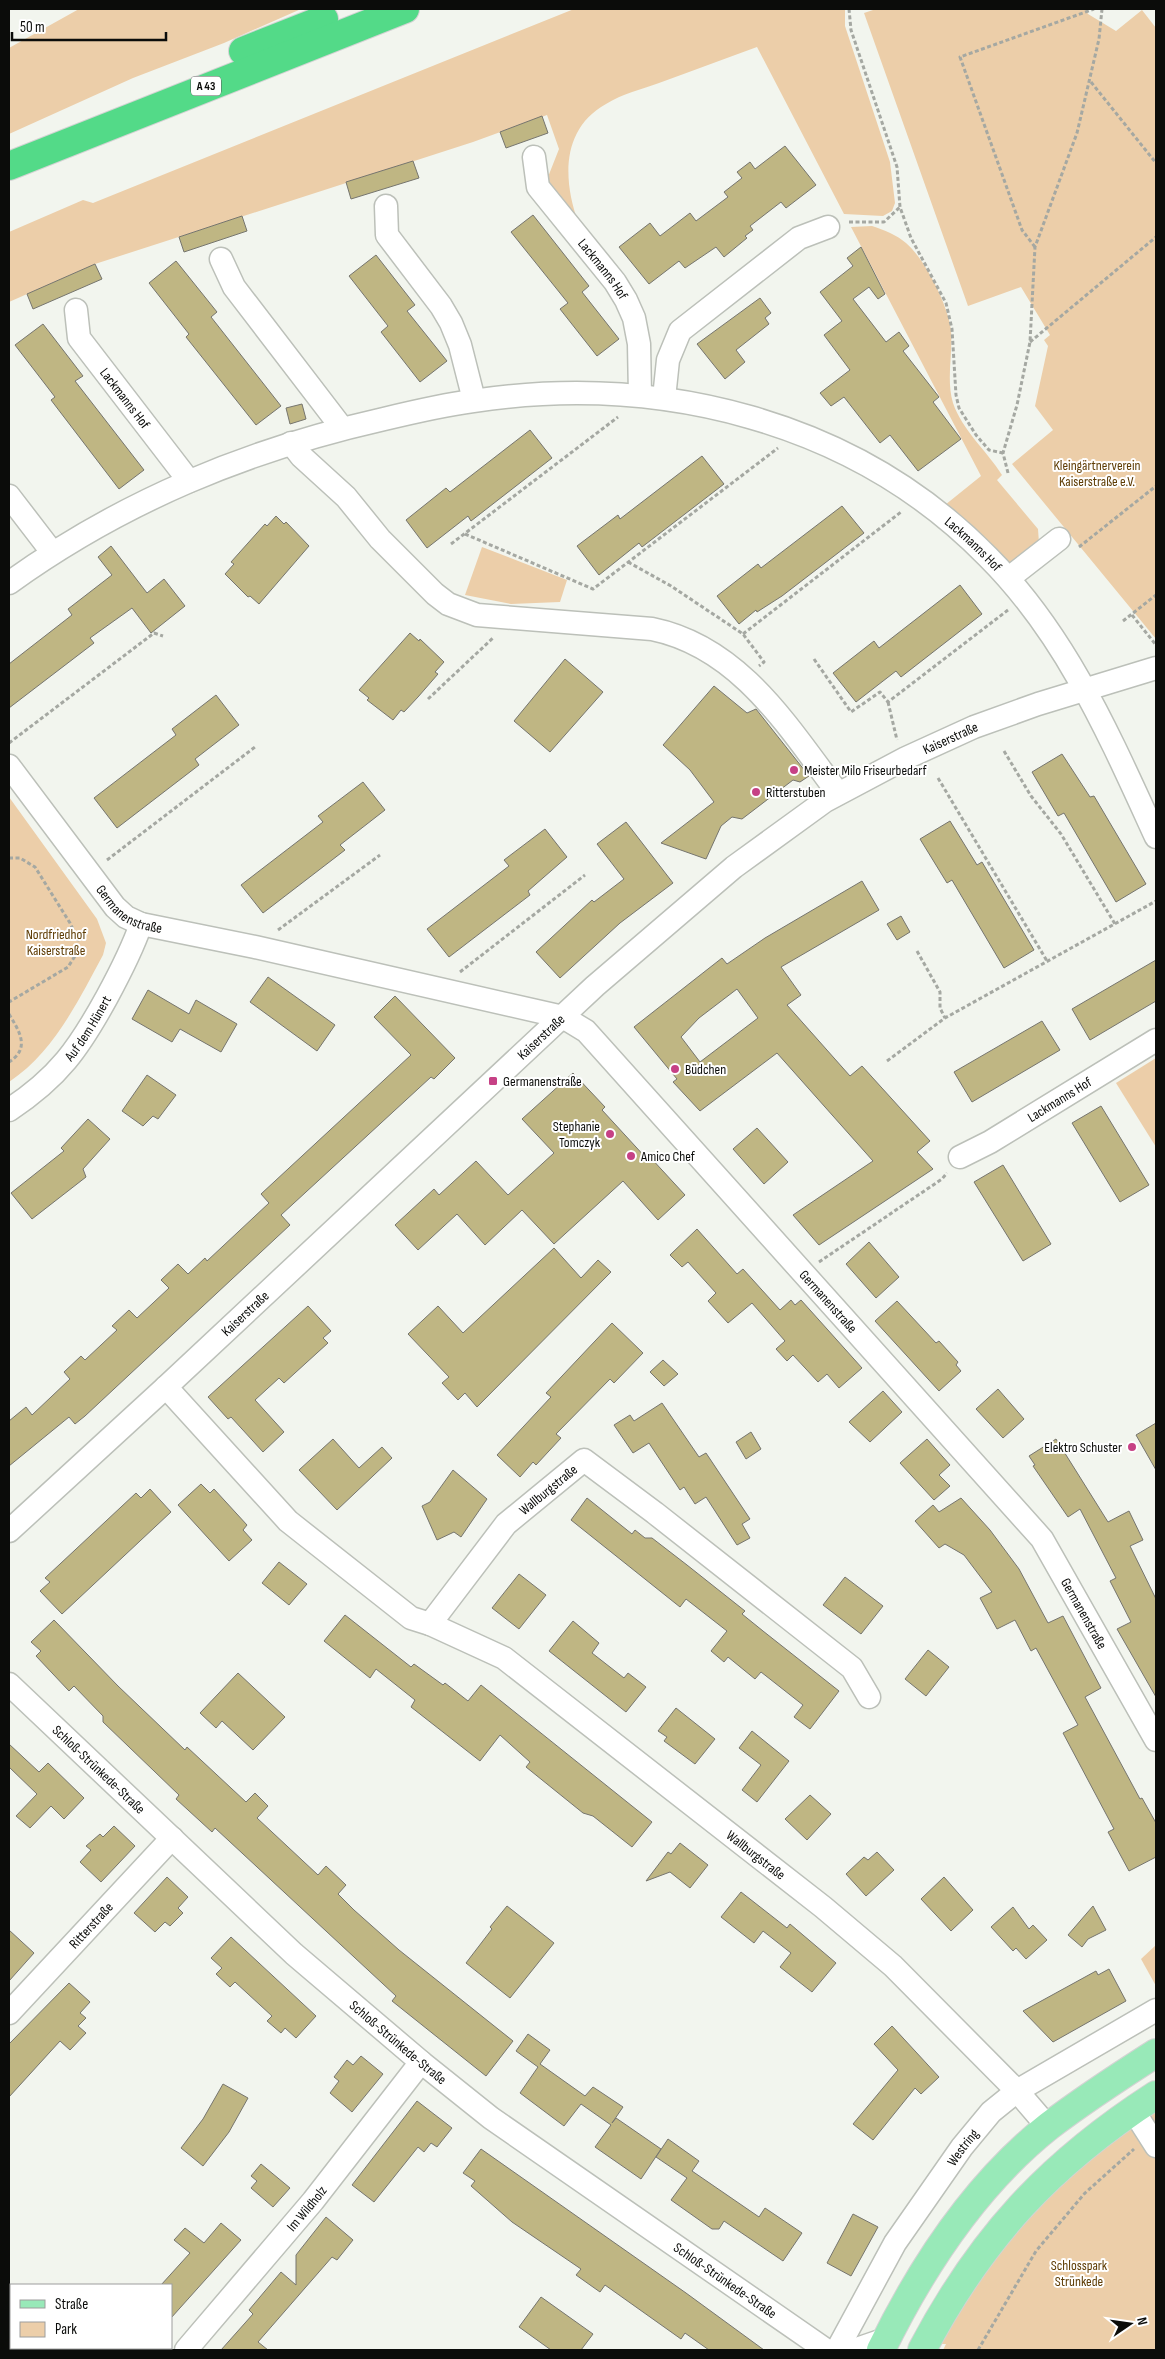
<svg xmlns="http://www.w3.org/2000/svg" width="1165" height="2359" font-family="'Sofia Sans Condensed',sans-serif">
	<rect width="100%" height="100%" fill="#f2f5ee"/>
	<g fill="#eccea9">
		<polygon points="79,9 301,9 224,43 133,78 9,134 9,48"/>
		<path d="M574 9H845V26L890 162 895 203 892 211 883 216 844 214 757 47C724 59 692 71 659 83 642 89 622 94 606 104 561 129 563 180 578 222L546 182 559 149 547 115 473 142 95 264 9 302V232L83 200 93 203Z"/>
		<polygon points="876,9 1086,9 1088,14 1116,31 1142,10 1156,28 1156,639 1012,464 1053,430 1035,406 1048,346 1044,340 1050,335 1021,287 968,306 864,13"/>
		<path d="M872 226C884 230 897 235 906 243 925 259 948 305 951 330 953 355 946 379 953 403 962 430 987 451 1002 475L997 480 1038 529 1039 543 1013 567 945 505 981 476 851 227Z"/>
		<polygon points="482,547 567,580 560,602 511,604 465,595"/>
		<path d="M9 797 97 919 106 943 103 955C78 1001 54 1052 9 1082Z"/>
		<polygon points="1156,1058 1156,1147 1116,1083"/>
		<polygon points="1156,1945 1156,1986 1141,1959"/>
		<polygon points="1156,2109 1156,2350 943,2350 946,2344 938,2344 999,2248 1070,2172"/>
	</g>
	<g fill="#bfb683" stroke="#76756e" fill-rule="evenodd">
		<polygon points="542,116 548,133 506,148 500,132"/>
		<polygon points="785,146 816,185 786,208 781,202 750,226 753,230 745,236 747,238 724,257 716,247 685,268 679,261 649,284 619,247 650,223 660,236 690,213 696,221 728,197 724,192 742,178 737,172 750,162 755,169"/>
		<polygon points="413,161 419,178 351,199 346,182"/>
		<polygon points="533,215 589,286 582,292 619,339 597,356 560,309 568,303 511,232"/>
		<polygon points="242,216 247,231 184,252 179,237"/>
		<polygon points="861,247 885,294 878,299 869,287 853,299 886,342 899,332 909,346 903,351 939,397 933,402 961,439 918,471 890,435 880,443 844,397 831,406 820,393 850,370 824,335 842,321 820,292 853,266 847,258"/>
		<polygon points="376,255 415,305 407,311 447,361 420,382 381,332 388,326 349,276"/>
		<polygon points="176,261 217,312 211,317 281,406 256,425 186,337 189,334 149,283"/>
		<polygon points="95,264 102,279 33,309 27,294"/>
		<polygon points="760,298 771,313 765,318 769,324 736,350 745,362 725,379 697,344"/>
		<polygon points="43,324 83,376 75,381 144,470 119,489 51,400 55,397 15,345"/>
		<polygon points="302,404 306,419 290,424 286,408"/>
		<polygon points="530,430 552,458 471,521 468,516 427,548 406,520 446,488 450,492"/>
		<polygon points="702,456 724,484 642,547 639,543 599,575 577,546 618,515 620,519"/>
		<polygon points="842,506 864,533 782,596 757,612 756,610 739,624 717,596 758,564 761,568"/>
		<polygon points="276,516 284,524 286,522 309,546 259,604 250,596 248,597 225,574 234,564 231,562 265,524 267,526"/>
		<polygon points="111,546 147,593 164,579 185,606 151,633 132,608 90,638 94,643 9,708 9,664 72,615 68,609 112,575 98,557"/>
		<polygon points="960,585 982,614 901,677 896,671 856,702 833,673 874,641 879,648"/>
		<polygon points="410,633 419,641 420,639 444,662 435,672 438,674 418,697 404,712 401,710 393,720 367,700 369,698 359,690"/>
		<polygon points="565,659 603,692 550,752 514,721"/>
		<polygon points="714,686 747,713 756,709 809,776 800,782 793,780 742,819 732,817 721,826 706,859 661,843 714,802 690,770 663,745"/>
		<polygon points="216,695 239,725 195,759 199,765 117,828 94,798 176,735 172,729"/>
		<polygon points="1062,754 1090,797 1094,796 1146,884 1116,902 1064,813 1058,816 1032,772"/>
		<polygon points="363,782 385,810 340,845 345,850 263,913 241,885 323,822 318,816"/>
		<polygon points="950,821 977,865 982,862 1034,950 1004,968 952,880 947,883 920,839"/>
		<polygon points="626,822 673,883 620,923 560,978 536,952 592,900 594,902 624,879 597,844"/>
		<polygon points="545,829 567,857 528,891 530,895 449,957 427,929 509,866 504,860"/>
		<path d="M862 881 879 910 781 967 801 995 787 1005 850 1076 862 1066 930 1141 917 1152 933 1169 819 1245 793 1215 873 1161 777 1053 700 1111 673 1082 677 1079 634 1027 722 958 727 964 765 938ZM737 989 758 1018 700 1062 681 1037 699 1018Z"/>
		<polygon points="901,916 910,932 897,940 887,924"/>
		<polygon points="1156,960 1156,1001 1090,1040 1072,1009"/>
		<polygon points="268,977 335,1025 317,1051 250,1002"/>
		<polygon points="148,990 189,1014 196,1000 237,1024 221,1052 180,1029 172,1042 132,1019"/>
		<polygon points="395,996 455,1058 434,1079 431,1077 281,1215 290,1225 85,1416 75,1424 69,1417 9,1466 9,1421 26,1407 32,1415 70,1379 64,1372 81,1356 85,1360 117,1330 112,1326 129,1310 137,1318 169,1288 161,1280 178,1264 188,1274 205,1258 207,1261 269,1203 261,1194 411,1055 374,1017"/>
		<polygon points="1042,1021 1060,1050 972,1102 954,1072"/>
		<polygon points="573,1073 605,1107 602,1110 647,1159 650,1157 685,1195 658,1220 623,1181 554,1244 522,1210 485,1245 457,1214 418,1250 395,1225 434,1189 439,1195 476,1161 508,1195 554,1153 522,1119"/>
		<polygon points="147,1075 176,1095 158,1119 153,1116 143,1126 122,1111"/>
		<polygon points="1101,1106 1149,1185 1120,1202 1072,1123"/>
		<polygon points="88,1119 110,1139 83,1169 86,1177 32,1219 11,1193 64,1151 61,1148"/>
		<polygon points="757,1128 788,1162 764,1184 733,1149"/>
		<polygon points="1003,1165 1051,1244 1023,1261 974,1182"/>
		<polygon points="697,1229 737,1274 743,1269 780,1310 791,1300 795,1305 801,1300 862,1368 839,1388 827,1374 818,1382 793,1355 787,1361 776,1349 785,1341 752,1303 728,1323 708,1301 716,1293 688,1262 682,1267 670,1255"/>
		<polygon points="869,1242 899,1277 876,1298 846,1264"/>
		<polygon points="554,1248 581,1278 598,1260 611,1272 477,1407 465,1393 458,1400 442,1383 449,1377 408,1334 438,1306 463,1333"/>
		<polygon points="897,1301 936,1343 939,1341 958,1362 956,1365 961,1371 939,1391 875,1321"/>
		<polygon points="308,1306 331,1331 323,1338 328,1343 284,1383 279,1378 255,1400 284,1432 263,1452 231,1417 228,1419 208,1397"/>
		<polygon points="612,1323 643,1353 614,1383 610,1379 556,1434 561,1438 536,1465 533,1462 520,1477 497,1455 551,1397 546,1393"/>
		<polygon points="663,1360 678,1374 664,1386 650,1372"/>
		<polygon points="998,1389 1024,1419 1003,1438 976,1409"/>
		<polygon points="883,1391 902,1412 870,1442 849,1422"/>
		<polygon points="662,1403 699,1457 706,1453 750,1519 742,1524 750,1538 737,1545 706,1497 695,1504 684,1487 680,1490 649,1443 633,1453 614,1425 630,1415 634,1421"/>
		<polygon points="1156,1423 1156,1470 1136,1435"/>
		<polygon points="751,1432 761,1449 746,1459 736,1442"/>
		<polygon points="333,1439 359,1468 382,1447 392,1458 337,1510 299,1470"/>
		<polygon points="927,1439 950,1465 939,1475 950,1486 934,1500 900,1463"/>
		<polygon points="1056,1439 1108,1522 1129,1511 1143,1540 1130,1546 1156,1599 1156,1697 1117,1629 1131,1622 1110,1581 1116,1578 1080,1509 1068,1517 1033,1466 1035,1465 1029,1456"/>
		<polygon points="453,1470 487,1499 461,1537 454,1532 437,1540 422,1506 430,1502"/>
		<polygon points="201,1484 210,1493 214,1489 247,1525 243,1530 252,1540 229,1561 178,1505"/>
		<polygon points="150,1489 171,1512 62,1614 40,1591 50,1582 45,1578 136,1493 141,1498"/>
		<polygon points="587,1498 632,1534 635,1530 645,1538 652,1538 687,1565 745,1611 742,1614 763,1631 839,1691 810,1729 794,1717 803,1705 761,1672 755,1679 728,1657 724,1662 711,1651 727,1631 686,1599 680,1607 571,1520"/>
		<polygon points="961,1498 990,1530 1019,1569 1048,1623 1063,1616 1101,1688 1085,1697 1140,1799 1142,1798 1156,1823 1156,1857 1129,1871 1108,1832 1114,1829 1063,1733 1078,1725 1036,1648 1031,1651 1015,1620 997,1629 980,1598 992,1592 964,1555 945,1544 939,1548 915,1521 933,1505 939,1512"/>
		<polygon points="279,1562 307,1584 289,1605 262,1583"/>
		<polygon points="519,1574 546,1595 519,1629 492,1608"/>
		<polygon points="845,1577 883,1606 861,1634 823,1605"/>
		<polygon points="345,1615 411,1667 414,1664 443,1685 445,1683 468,1701 481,1685 652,1822 632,1847 593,1816 583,1813 526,1767 530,1762 500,1735 480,1761 411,1707 415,1700 376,1669 370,1678 324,1641"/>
		<polygon points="54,1620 118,1686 185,1750 187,1747 246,1802 255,1793 268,1806 257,1818 318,1875 326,1866 346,1885 338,1894 354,1910 399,1950 513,2041 486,2076 392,2001 396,1996 215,1828 212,1832 176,1799 179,1795 103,1722 103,1716 74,1686 69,1691 36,1656 41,1651 31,1642"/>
		<polygon points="573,1621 599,1643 592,1653 624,1678 628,1673 646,1687 626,1712 549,1651"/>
		<polygon points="928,1650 949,1667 926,1696 905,1679"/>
		<polygon points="238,1673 285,1717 253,1750 222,1721 216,1728 200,1713"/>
		<polygon points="676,1708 715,1739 695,1764 664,1741 667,1737 658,1731"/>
		<polygon points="752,1731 789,1761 757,1802 742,1790 761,1765 739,1748"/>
		<polygon points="9,1744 39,1772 48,1763 84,1798 64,1819 51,1806 30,1828 16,1816 37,1794 9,1767"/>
		<polygon points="810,1795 831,1814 807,1840 785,1819"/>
		<polygon points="114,1826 135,1846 101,1882 80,1862 91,1850 86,1846 100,1834 103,1837"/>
		<polygon points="680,1843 708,1865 690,1888 670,1872 646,1881 668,1852 671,1854"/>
		<polygon points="877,1852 894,1870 866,1896 846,1874 864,1857 868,1860"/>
		<polygon points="167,1877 188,1897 178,1908 183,1913 170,1926 165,1922 155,1932 134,1913"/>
		<polygon points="944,1877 973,1910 951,1931 921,1899"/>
		<polygon points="741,1892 787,1928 790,1924 836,1963 812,1992 780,1967 791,1953 763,1931 754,1943 721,1917"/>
		<polygon points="507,1906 554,1943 510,1998 466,1963 492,1929 490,1927"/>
		<polygon points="1093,1906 1106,1930 1088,1939 1082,1947 1068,1935"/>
		<polygon points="1013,1907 1029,1929 1033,1925 1047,1940 1026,1959 1016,1948 1013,1951 991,1927"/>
		<polygon points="9,1930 34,1953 9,1981"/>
		<polygon points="231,1937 316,2016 296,2038 285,2028 281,2033 267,2021 272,2016 235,1982 230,1987 216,1974 222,1968 211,1958"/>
		<polygon points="1109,1969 1126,2001 1053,2042 1023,2011 1096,1971 1098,1975"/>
		<polygon points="69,1983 90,2002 80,2013 86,2018 78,2026 86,2033 70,2050 60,2041 9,2097 9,2044"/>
		<polygon points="892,2026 939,2077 921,2094 915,2088 873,2140 853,2124 898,2070 874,2044"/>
		<polygon points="528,2034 550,2050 540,2064 585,2096 593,2087 623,2107 612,2123 616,2118 661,2149 641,2179 595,2147 611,2125 581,2104 564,2126 520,2093 538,2067 516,2051"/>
		<polygon points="361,2056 383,2074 352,2112 330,2093 339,2081 334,2077 347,2060 353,2065"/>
		<polygon points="223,2084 248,2098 229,2132 203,2166 181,2148 203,2119"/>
		<polygon points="417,2101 452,2128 437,2147 431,2143 424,2152 418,2147 374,2202 352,2185"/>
		<polygon points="668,2139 699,2161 692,2171 759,2217 765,2208 802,2233 783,2261 724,2221 719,2229 712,2229 671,2200 687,2178 656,2157"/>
		<polygon points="481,2149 686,2293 764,2350 709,2350 685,2333 681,2339 605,2285 600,2292 576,2275 581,2269 512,2222 471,2186 475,2181 463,2173"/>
		<polygon points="261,2164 290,2188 273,2207 251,2188 257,2181 251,2176"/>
		<polygon points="853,2214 878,2227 851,2276 827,2263"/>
		<polygon points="326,2217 353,2240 337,2260 332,2257 258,2342 268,2350 221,2350 253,2314 249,2310 281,2272 296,2285 296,2255"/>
		<polygon points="221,2223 241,2240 171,2318 171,2285 161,2285 190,2253 174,2240 185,2228 204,2243"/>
		<polygon points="541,2297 593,2334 581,2350 551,2350 519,2327"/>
	</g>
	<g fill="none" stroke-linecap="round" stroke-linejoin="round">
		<defs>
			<g id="minor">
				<path id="s1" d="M534 157 538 187 615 282 626 300 634 318 639 344 640 395"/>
				<polyline points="386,206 387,235 441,306 451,323 460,345 474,400"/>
				<polyline points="221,259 234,287 342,428"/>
				<path id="s2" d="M76 310 79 338 189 481"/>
				<polyline points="664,398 668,360 680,331 799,238 828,227"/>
				<path d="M291 443 301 456 346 497 380 539 435 594 448 604 477 615 652 629C740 647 788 727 838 793"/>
				<polyline points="9,496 52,552"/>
				<polyline points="1009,578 1059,539"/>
				<path id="s3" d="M9 583C123 501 247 450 384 419 413 412 443 405 473 401 659 373 854 420 988 557 1067 636 1110 737 1156 837"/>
				<path id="s4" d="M9 766 115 907 126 917 141 924 255 947 563 1017 586 1031 1042 1539 1156 1740"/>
				<path id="s5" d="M9 1110C59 1077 79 1048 107 997 120 973 132 950 141 924"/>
				<path id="s6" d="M960 1157 990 1142 1156 1040"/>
				<path id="s7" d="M166 1387 288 1521 411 1618 430 1624 504 1658 823 1907 893 1966 1017 2091 1048 2127"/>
				<path id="s8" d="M9 1531 166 1387 595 986 734 867 825 801 906 758 974 727 1038 704 1156 668"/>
				<path id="s9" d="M430 1624 506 1524 584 1460 655 1513 852 1668 869 1697"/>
				<path id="s10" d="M9 1684 294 1954 421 2062 491 2118 826 2350"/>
				<path id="s11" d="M9 2013 172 1838"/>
				<polyline points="1133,2110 1156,2146"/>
				<path id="s12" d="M186 2350 313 2201 421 2062"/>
				<path id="s13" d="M837 2350 895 2243 962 2147 991 2112 1017 2091 1156 2010"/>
				<polyline points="854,2350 886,2339"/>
			</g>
			<g id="major">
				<path d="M881 2350C921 2268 976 2184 1049 2126 1083 2100 1120 2076 1156 2053"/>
				<path d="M922 2350C981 2238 1049 2164 1156 2095"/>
			</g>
			<g id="highway">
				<polyline points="243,51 324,19"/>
				<polyline points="9,166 405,9"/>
			</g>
		</defs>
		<use href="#minor" stroke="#bcc0b9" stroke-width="25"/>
		<use href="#major" stroke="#d3d3d3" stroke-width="30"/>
		<use href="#highway" stroke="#d3d3d3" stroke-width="30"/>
		<g stroke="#a5a8a2" stroke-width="3" stroke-dasharray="4 2.5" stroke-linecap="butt">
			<polyline points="849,9 851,30 897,167 900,207 911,238 946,303 952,329 956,395 959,408 976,435 989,450 1003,453"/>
			<polyline points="1091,82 1156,163"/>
			<polyline points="849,222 884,222 900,207"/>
			<polyline points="1035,247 1022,230 960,57 1094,9"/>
			<polyline points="1030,342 1156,237"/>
			<polyline points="1008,473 1003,453 1017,405 1030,342 1035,247 1077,133 1099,39 1102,9"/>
			<polyline points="465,534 593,589 778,448"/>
			<polyline points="451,544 618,417"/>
			<polyline points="1079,547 1156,486"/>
			<polyline points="628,562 671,586 743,634 764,662 759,666"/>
			<polyline points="1132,615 1156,645"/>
			<polyline points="1123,621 1156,595"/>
			<polyline points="743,634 901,512"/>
			<polyline points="814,659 851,712 880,692 888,702 1008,610"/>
			<polyline points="428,699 494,637"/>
			<polyline points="888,702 897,740"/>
			<polyline points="9,743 154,633 163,636"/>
			<polyline points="1004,751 1031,796 1061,834 1115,924"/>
			<polyline points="938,778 1047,961"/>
			<polyline points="9,858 20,858 35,867 70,923 78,940 75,956 68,967 9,1002"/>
			<polyline points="107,860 255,747"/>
			<polyline points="278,930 380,855"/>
			<polyline points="917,951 940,992 940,1008 945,1018"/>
			<polyline points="460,972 585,875"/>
			<path d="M9 1014C19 1031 31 1048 9 1062"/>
			<polyline points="887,1061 945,1018 1156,901"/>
			<polyline points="819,1262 942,1179 947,1173"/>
			<polyline points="978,2350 1036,2251 1085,2193 1134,2149"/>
		</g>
		<use href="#minor" stroke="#fff" stroke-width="22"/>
		<use href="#major" stroke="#98e9b8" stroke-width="28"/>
		<use href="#highway" stroke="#53da88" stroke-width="28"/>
	</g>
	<g fill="#c64185" stroke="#fff" stroke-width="2">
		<circle cx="794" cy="770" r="5"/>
		<circle cx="756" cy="792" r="5"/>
		<circle cx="675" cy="1069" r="5"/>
		<rect x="488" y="1076" width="10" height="10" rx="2.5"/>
		<circle cx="610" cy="1134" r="5"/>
		<circle cx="631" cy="1156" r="5"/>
		<circle cx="1132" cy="1447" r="5"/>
	</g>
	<g text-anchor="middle" stroke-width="4" stroke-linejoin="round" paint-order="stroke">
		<rect fill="#fff" stroke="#545554" stroke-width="1" x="191" y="76.5" width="30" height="19" rx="4"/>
		<g font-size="12" font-weight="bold" fill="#0b0c0a">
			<text x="206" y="90">A 43</text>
		</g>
		<g font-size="14" fill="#0b0c0a" stroke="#fff">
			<text dy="5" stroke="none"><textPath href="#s1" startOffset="135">Lackmanns Hof</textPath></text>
			<text dy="5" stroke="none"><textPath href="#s2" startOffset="104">Lackmanns Hof</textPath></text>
			<text dy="5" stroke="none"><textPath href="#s3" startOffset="1042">Lackmanns Hof</textPath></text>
			<text dy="5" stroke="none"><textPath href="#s8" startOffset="1236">Kaiserstraße</textPath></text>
			<text dy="5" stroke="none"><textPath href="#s4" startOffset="190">Germanenstraße</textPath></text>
			<text dy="5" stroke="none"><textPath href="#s5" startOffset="115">Auf dem Hünert</textPath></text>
			<text dy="5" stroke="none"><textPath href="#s8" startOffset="726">Kaiserstraße</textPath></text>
			<text dy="5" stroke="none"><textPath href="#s6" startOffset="115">Lackmanns Hof</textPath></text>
			<text dy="5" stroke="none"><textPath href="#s4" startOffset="1030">Germanenstraße</textPath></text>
			<text dy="5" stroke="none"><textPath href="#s8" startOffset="321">Kaiserstraße</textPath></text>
			<text dy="5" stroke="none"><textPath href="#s9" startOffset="180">Wallburgstraße</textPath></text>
			<text dy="5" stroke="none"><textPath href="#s4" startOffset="1435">Germanenstraße</textPath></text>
			<text dy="5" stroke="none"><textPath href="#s10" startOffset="124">Schloß-Strünkede-Straße</textPath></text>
			<text dy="5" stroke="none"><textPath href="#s7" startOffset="759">Wallburgstraße</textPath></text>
			<text dy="5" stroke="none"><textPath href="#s11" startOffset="120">Ritterstraße</textPath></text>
			<text dy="5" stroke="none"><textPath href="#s10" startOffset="529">Schloß-Strünkede-Straße</textPath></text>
			<text dy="5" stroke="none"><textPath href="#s13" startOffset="239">Westring</textPath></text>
			<text dy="5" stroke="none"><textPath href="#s12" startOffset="186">Im Wildholz</textPath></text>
			<text dy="5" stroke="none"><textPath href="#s10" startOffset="934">Schloß-Strünkede-Straße</textPath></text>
		</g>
		<g font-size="14" fill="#5e3c04" stroke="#fff">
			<text x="1097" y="470">Kleingärtnerverein<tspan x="1097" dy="16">Kaiserstraße e.V.</tspan></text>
			<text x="56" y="939">Nordfriedhof<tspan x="56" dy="16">Kaiserstraße</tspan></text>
			<text x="1079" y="2270">Schlosspark<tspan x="1079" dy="16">Strünkede</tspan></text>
		</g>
		<g font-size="14" fill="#0b0c0a" stroke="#fff" text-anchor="start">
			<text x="804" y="775">Meister Milo Friseurbedarf</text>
			<text x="766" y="797">Ritterstuben</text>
			<text x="685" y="1074">Büdchen</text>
			<text x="503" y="1086">Germanenstraße</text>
			<text x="600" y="1131" text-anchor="end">Stephanie<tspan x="600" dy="16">Tomczyk</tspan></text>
			<text x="641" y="1161">Amico Chef</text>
			<text x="1122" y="1452" text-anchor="end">Elektro Schuster</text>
		</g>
	</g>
	<rect width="1165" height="2359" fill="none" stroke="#0b0c0a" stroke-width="20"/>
	<rect x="10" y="2284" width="162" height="65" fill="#ffffff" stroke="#9d9e9d"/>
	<rect x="20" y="2300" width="25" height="8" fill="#98e9b8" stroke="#9d9e9d"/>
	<text x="55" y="2309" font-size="15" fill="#0b0c0a">Straße</text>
	<rect x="20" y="2322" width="25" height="15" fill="#eccea9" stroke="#9d9e9d"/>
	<text x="55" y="2334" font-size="15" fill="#0b0c0a">Park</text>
	<g transform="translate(1130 2324) rotate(77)" stroke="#ffffff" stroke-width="4" paint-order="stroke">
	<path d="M0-4L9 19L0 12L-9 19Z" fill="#0b0c0a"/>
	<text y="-8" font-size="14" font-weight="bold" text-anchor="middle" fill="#0b0c0a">N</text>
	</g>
	<path d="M12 32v8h154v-8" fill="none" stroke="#0b0c0a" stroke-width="2.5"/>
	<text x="20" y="32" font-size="15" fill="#0b0c0a" stroke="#ffffff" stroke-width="4" paint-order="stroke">50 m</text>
</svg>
